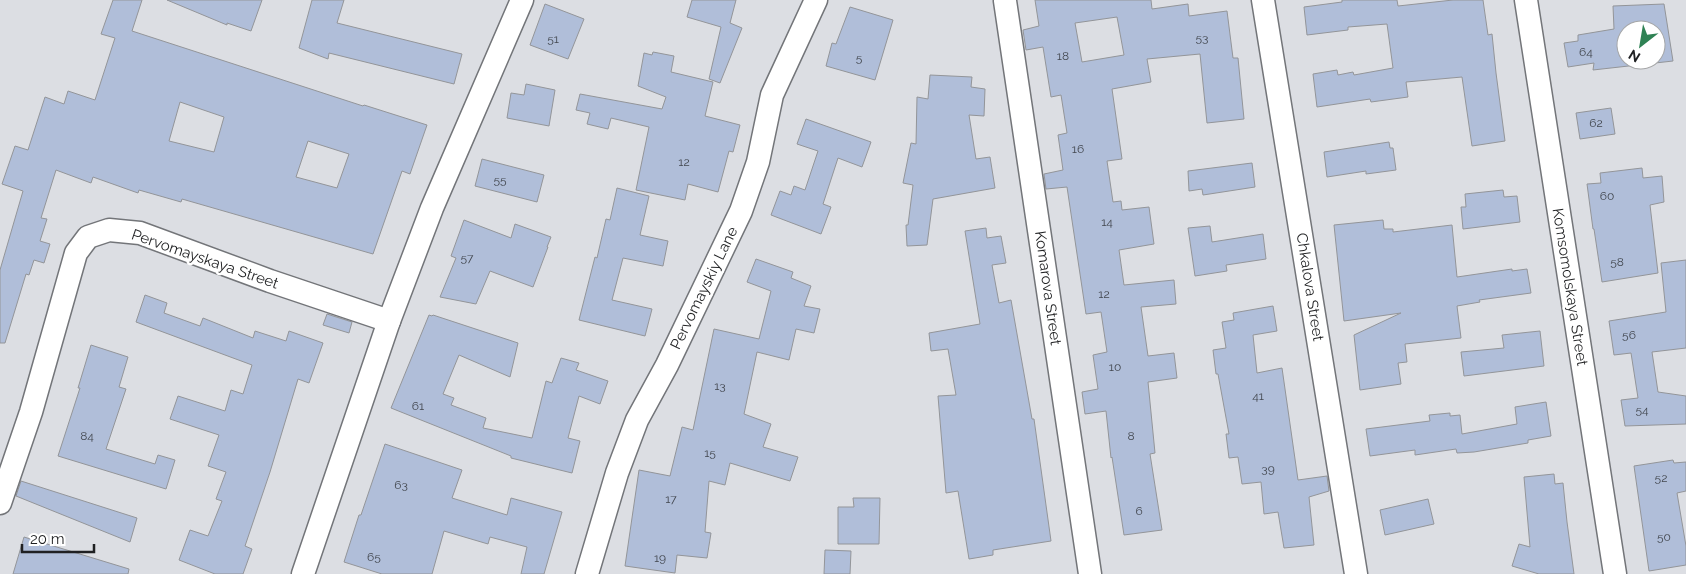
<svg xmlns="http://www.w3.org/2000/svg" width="1686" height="574" font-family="Raleway,sans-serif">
	<rect width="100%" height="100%" fill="#dcdee3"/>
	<g fill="#b0bed9" stroke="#939599" fill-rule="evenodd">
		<path d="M113 0H142L132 31 363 106 364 105 427 125 410 174 402 171 373 254 182 199 181 202 139 190 138 193 93 177 91 183 56 170 41 218 47 219 40 241 50 244 44 263 34 260 29 275 26 274 5 343H0V270L23 191 2 184 15 146 28 150 45 97 64 104 68 91 95 100 115 38 101 34ZM180 102 224 117 214 152 169 141ZM308 141 349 154 337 188 296 177Z"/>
		<polygon points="167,0 262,0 251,31 227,23 227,25"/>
		<polygon points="312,0 344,0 337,23 462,54 454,84 329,53 328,59 299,48"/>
		<polygon points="692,0 736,0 730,23 742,28 720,83 709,79 721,27 687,17"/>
		<path d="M1035 0H1151L1152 9 1188 4 1189 16 1227 11 1233 58H1238L1244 119 1207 123 1200 54 1147 59 1151 82 1112 89 1122 159 1107 161 1113 202 1121 201 1122 210 1149 207 1154 244 1119 250 1124 285 1174 280 1176 304 1141 307 1148 356 1174 353 1177 378 1148 382 1155 453 1150 454 1162 530 1124 535 1112 457 1111 458 1106 411 1085 414 1082 392 1098 389 1093 355 1107 352 1101 312 1086 314 1067 187 1046 189 1044 174 1063 170 1058 135 1067 133 1061 95 1051 97 1043 47 1026 50 1023 30 1039 26ZM1117 17 1124 55 1082 62 1075 23Z"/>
		<polygon points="1342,0 1397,0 1398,6 1453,0 1483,0 1488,35 1492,34 1496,73 1505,141 1472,146 1462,77 1406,82 1408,97 1371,102 1370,99 1317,107 1313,74 1337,70 1338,75 1353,72 1354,75 1393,68 1387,24 1348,27 1348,30 1307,35 1304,7 1342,2"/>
		<polygon points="545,4 584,19 568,59 530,45"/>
		<path d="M1664 4 1673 61 1593 70 1594 63 1568 67 1564 43 1578 41V35L1614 29 1613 6ZM1626 30H1656V60H1626Z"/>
		<polygon points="850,7 893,20 875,80 826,66 832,43 836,44"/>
		<polygon points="653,52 674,56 671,72 713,82 705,116 740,125 733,152 729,151 718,192 688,184 685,200 636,190 649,127 611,118 608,129 587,124 590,113 576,110 580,94 662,109 666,97 638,86 644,53 652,55"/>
		<polygon points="930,75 972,77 971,87 985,89 984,116 969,115 976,159 990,157 995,188 933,199 927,245 907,246 906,225 908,225 913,185 903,183 911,143 916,144 917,97 928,99"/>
		<polygon points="526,84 555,90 549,126 507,118 511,93 524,95"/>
		<polygon points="1611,108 1615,134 1580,139 1576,113"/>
		<polygon points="806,119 871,142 862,167 838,158 823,204 831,207 821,234 771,215 780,191 791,195 794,186 805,190 818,151 797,144"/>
		<polygon points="1389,142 1390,148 1393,148 1396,170 1366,174 1366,171 1327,177 1324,152"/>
		<polygon points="482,159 544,175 537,202 475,186"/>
		<polygon points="1252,163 1255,187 1203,195 1202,189 1189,191 1188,171"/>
		<polygon points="1642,168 1643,178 1662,176 1664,202 1650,205 1658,273 1602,282 1594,229 1593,229 1587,184 1601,183 1600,173"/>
		<polygon points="617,188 649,196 640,235 668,241 663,266 623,258 612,300 652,309 645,336 579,320 595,257 597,258 606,219 610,220"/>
		<polygon points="1503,190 1504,197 1517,196 1520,222 1463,229 1461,207 1466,207 1465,194"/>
		<polygon points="464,220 511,238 515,224 551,237 547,247 548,247 533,287 490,271 476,304 440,297 456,258 451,256"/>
		<polygon points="1383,220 1384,229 1393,229 1393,232 1452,225 1457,277 1512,269 1512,271 1527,269 1531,293 1479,300 1480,302 1457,306 1461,338 1405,344 1407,362 1398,363 1401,384 1360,390 1354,335 1401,313 1344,321 1334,225"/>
		<polygon points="1210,226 1212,242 1263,234 1266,259 1226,265 1227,271 1195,276 1188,228"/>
		<polygon points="986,228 987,238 1001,236 1006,263 992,265 999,303 1011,300 1032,419 1034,419 1051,541 993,550 993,555 969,559 958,491 946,493 938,396 956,395 948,349 931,351 929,333 980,324 965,231"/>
		<polygon points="756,259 793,272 791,278 811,286 804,306 820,309 814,333 796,329 789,360 757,352 744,414 771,424 763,447 798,457 790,481 730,463 725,485 709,481 705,532 711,533 707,558 677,555 675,573 625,566 639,470 670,476 682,427 693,430 714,329 759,339 771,291 747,282"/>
		<polygon points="1686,260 1686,348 1652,352 1658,392 1686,396 1686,424 1625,426 1621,400 1638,398 1631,353 1614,355 1609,321 1666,312 1661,263"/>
		<polygon points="145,295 167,303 164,313 200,326 203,318 253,338 255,331 286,341 289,331 323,343 309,383 298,379 270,472 245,546 252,549 243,574 215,574 179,560 190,530 208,536 222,501 216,499 226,472 208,466 219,435 170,419 178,396 225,411 231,390 243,394 252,365 136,322"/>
		<polygon points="1273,306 1277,331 1253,335 1257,373 1282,368 1298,480 1327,476 1329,491 1309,497 1314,545 1284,548 1278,512 1264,514 1261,482 1242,484 1238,457 1229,458 1226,434 1229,434 1218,374 1216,374 1213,350 1226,348 1222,322 1234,320 1233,313"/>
		<polygon points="327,314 352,322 349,333 323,325"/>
		<polygon points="429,315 432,316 433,315 518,343 510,377 459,355 443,394 454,398 451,405 486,418 483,428 532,438 546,381 552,383 561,358 579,363 576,370 608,381 600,404 579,396 568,438 580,441 572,473 511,458 511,456 391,408"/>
		<polygon points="1540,331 1544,366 1464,376 1461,352 1504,348 1502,335"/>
		<polygon points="91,345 128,357 119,387 126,389 106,449 155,464 158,455 175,460 166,489 58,456 80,388 78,388"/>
		<polygon points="1546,402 1551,436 1528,440 1528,443 1474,452 1457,453 1456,449 1415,455 1415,450 1370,456 1366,429 1430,421 1429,415 1450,413 1450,416 1460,415 1462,434 1517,424 1515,407"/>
		<polygon points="385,444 462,470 452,498 507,515 511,498 562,512 544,574 521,574 527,547 490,537 488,544 444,531 432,574 382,574 344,562 359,515 361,515"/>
		<polygon points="1673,460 1674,463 1686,462 1686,491 1677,493 1686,546 1686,565 1649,571 1634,466"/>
		<polygon points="1554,474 1555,484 1563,483 1567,522 1574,574 1539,574 1512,566 1519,544 1530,547 1524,477"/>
		<polygon points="21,481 137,518 130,542 16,496"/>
		<polygon points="853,498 880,498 879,544 838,544 838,507 854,507"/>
		<polygon points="1428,499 1434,524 1385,535 1380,510"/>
		<polygon points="24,537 129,569 128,574 13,574"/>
		<polygon points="825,550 851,551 850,574 824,574"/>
	</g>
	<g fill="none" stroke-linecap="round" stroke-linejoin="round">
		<defs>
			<g id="minor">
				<polyline points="1263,0 1356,574"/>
				<polyline points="1526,0 1615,574"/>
				<polyline points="1005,1 1090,574"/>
				<polyline points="0,503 31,412 76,253 88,237 109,230 140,233 270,281 389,321"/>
				<polyline points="303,574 389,321 432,208 522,0"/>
				<polyline points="587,574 617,473 637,420 667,365 741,211 758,162 772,95 816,0"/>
			</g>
		</defs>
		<use href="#minor" stroke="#737579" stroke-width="25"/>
		<use href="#minor" stroke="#fff" stroke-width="22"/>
	</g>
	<g text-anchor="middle" stroke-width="5" stroke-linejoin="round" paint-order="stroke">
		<g font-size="12" fill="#434850">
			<text x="1202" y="42">53</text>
			<text x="553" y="43">51</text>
			<text x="1586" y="56">64</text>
			<text x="1063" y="60">18</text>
			<text x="859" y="62">5</text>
			<text x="1596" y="127">62</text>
			<text x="1078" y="153">16</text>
			<text x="684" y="166">12</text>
			<text x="500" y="184">55</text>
			<text x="1607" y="200">60</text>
			<text x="1107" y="226">14</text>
			<text x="467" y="262">57</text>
			<text x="1617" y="266">58</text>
			<text x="1104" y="298">12</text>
			<text x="1629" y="339">56</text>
			<text x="1115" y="371">10</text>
			<text x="720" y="390">13</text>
			<text x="1258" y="400">41</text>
			<text x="418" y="410">61</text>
			<text x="1642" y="414">54</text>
			<text x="87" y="440">84</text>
			<text x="1131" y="440">8</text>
			<text x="710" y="457">15</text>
			<text x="1268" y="473">39</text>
			<text x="1661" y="482">52</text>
			<text x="401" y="489">63</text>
			<text x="671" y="503">17</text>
			<text x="1139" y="515">6</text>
			<text x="1664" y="541">50</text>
			<text x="374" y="561">65</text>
			<text x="660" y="562">19</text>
		</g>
		<g font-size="15" fill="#1f2022" stroke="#fff">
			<text transform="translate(205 259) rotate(19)" y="5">Pervomayskaya Street</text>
			<text transform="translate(1310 287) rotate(81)" y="5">Chkalova Street</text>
			<text transform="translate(1570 287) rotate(81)" y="5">Komsomolskaya Street</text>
			<text transform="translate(704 288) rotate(-64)" y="5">Pervomayskiy Lane</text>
			<text transform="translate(1048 288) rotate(82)" y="5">Komarova Street</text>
		</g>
	</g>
	<g transform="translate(1641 45) rotate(211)"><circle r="24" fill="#ffffff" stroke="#a5a6a7"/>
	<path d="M0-4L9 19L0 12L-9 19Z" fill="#2f8254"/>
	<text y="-8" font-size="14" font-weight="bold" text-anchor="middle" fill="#1f2022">N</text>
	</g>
	<path d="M22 544v8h72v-8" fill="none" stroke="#1f2022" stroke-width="2.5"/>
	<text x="30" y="544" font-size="15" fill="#1f2022" stroke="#ffffff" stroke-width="4" paint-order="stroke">20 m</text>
</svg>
